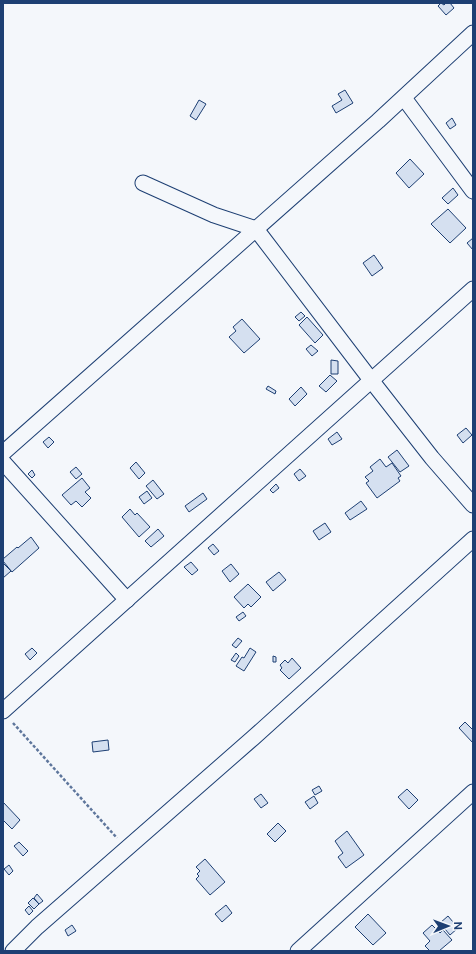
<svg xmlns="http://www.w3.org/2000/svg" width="476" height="954" font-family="'Public Sans',sans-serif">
	<rect width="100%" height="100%" fill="#f4f7fb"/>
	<g fill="#d5e0f0" stroke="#1d3f73">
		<polygon points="441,3 444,5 446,3 450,3 454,8 446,15 438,6"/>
		<polygon points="345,90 353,103 336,113 332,106 342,100 338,94"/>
		<polygon points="199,100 206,104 196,120 190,116"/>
		<polygon points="452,118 456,125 450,129 446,123"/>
		<polygon points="410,159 424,174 409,188 396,173"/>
		<polygon points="453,188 458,195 448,204 442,198"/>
		<polygon points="448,209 466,228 450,243 431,224"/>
		<polygon points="473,238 473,250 467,243"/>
		<polygon points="374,255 383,268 372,276 363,263"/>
		<polygon points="301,312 305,316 299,321 295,317"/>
		<polygon points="307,317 323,335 315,343 299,325"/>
		<polygon points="242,319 260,339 244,353 229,337 236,331 233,327"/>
		<polygon points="311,345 318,351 312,356 306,349"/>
		<polygon points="331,360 338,361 338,374 331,374"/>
		<polygon points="330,375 337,381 326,392 319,386"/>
		<polygon points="268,386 276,391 275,394 266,389"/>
		<polygon points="301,387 307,394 295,406 289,399"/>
		<polygon points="466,428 472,435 463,443 457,435"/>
		<polygon points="337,432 342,439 332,445 328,439"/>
		<polygon points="49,437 54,442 48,448 43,442"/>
		<polygon points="397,450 409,466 400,472 388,457"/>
		<polygon points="380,459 386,467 392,463 401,476 398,478 400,481 377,498 366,483 369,481 365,477 373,471 370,467"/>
		<polygon points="136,462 145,473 139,479 130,468"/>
		<polygon points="76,467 82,474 76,479 70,472"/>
		<polygon points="300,469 306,476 299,481 294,474"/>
		<polygon points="32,470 35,475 32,478 28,474"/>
		<polygon points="82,478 90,488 85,492 91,498 82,507 76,501 71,505 62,495"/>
		<polygon points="153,480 164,494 157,499 146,486"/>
		<polygon points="276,484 279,488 273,493 270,490"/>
		<polygon points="147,491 152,498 144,504 139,497"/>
		<polygon points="203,493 207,499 189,512 185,506"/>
		<polygon points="361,501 367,509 350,520 345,513"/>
		<polygon points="130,509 135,515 137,513 150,527 139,537 122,517"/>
		<polygon points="325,523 331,532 319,540 313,531"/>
		<polygon points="158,529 164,536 151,547 145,541"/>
		<polygon points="31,537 39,548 12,572 3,561 3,559 17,547 18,548"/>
		<polygon points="213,544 219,551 214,555 208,548"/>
		<polygon points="191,562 198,570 192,575 184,567"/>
		<polygon points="3,563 11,571 3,578"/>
		<polygon points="231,564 239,574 230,582 222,571"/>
		<polygon points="279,572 286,580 273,591 266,582"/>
		<polygon points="248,584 261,597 251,607 248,604 244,608 234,597"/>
		<polygon points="243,612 246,616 239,621 236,617"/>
		<polygon points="238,638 242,641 236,648 232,645"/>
		<polygon points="32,648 37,653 30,660 25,654"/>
		<polygon points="250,648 256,652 244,671 236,666 242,657 244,658"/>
		<polygon points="236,653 239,656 235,662 231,660"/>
		<polygon points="273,656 276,657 276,662 273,662"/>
		<polygon points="292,658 301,668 289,679 280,670 282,668 280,665 285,660 288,663"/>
		<polygon points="465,722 473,730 473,743 459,728"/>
		<polygon points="108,740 109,750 93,752 92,742"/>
		<polygon points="319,786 322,791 315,795 312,790"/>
		<polygon points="407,789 418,800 409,809 398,797"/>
		<polygon points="261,794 268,803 261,808 254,799"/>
		<polygon points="314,796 318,803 310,809 305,802"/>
		<polygon points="3,802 20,820 12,829 3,820"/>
		<polygon points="278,823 286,831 275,842 267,834"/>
		<polygon points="347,831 364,855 346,868 338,857 343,853 335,841"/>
		<polygon points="19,842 28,851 23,856 14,846"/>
		<polygon points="205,859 225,882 210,895 196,879 199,876 197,874 200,871 196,867"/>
		<polygon points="9,865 13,871 9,875 4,869"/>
		<polygon points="37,894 43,901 39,904 34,898"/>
		<polygon points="33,898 39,904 34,909 28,903"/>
		<polygon points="226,905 232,913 222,922 215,914"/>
		<polygon points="29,906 33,911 29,915 25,910"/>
		<polygon points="368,914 386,933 373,945 355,927"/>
		<polygon points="448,916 458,928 450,935 440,923"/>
		<polygon points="72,925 76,931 68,936 65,930"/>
		<polygon points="432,925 440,933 443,930 452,940 439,951 430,951 425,946 430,941 423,933"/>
	</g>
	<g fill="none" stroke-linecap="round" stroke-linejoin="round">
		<defs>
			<g id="street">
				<polyline points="404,98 473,191"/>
				<polyline points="143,183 214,215 256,229 371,380 432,458 473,505"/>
				<polyline points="3,453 378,121 473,33"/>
				<polyline points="3,462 127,600"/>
				<polyline points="3,711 473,289"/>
				<polyline points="13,951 37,927 253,738 473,539"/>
				<polyline points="298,951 473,792"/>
			</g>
		</defs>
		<use href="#street" stroke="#1d3f73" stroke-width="17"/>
		<polyline stroke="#5e769c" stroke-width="2.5" stroke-dasharray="3 2" stroke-linecap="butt" points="13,723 117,838"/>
		<use href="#street" stroke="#f4f7fb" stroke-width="15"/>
	</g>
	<rect width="476" height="954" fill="none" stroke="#1d3f73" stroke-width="8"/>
	<g transform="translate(448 926) rotate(89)" stroke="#f4f7fb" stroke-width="3" paint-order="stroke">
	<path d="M0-3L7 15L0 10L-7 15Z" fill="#1d3f73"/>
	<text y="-6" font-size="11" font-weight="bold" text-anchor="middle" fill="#1d3f73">N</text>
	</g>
</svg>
